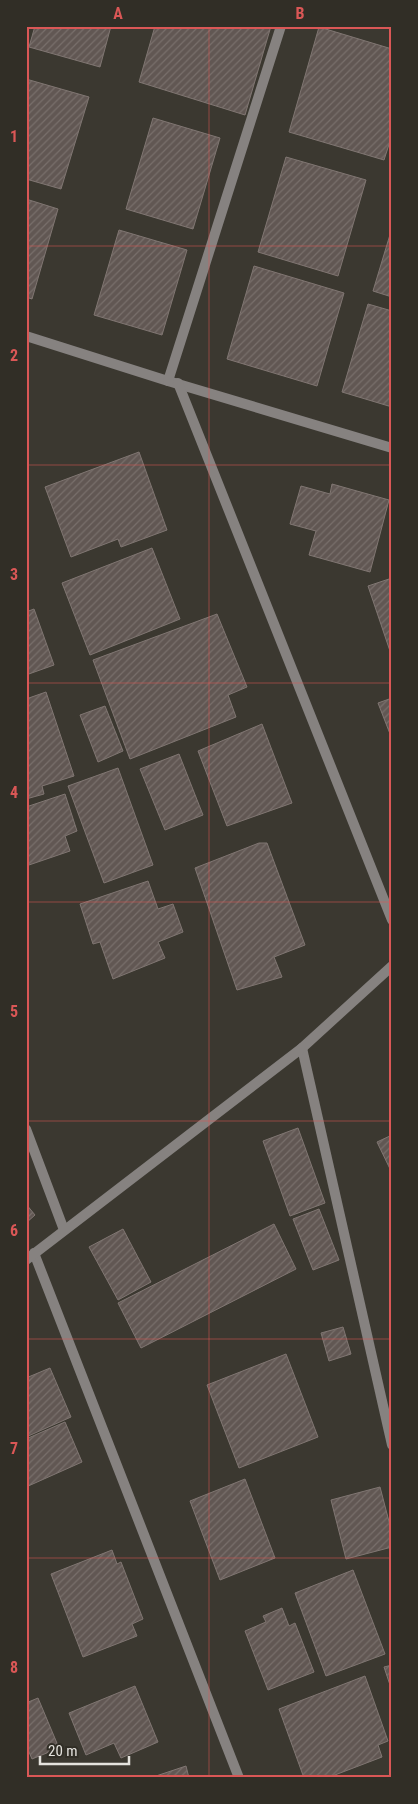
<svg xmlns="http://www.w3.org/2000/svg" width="418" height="1804" font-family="'Roboto Condensed',sans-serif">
	<defs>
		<pattern id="building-hatch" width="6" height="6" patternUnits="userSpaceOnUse" patternTransform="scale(1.25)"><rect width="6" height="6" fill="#615753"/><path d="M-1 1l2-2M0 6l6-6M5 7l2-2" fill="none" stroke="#786f6b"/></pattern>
	</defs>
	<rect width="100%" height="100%" fill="#3b3830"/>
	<g fill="url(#building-hatch)" stroke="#807672">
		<polygon points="35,26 111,26 100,67 29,47"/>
		<polygon points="155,26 271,26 245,115 139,82"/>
		<polygon points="319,27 392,49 392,135 384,160 289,132"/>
		<polygon points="26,79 89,97 61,189 26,179"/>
		<polygon points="153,118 220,138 193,229 126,209"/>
		<polygon points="286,157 366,180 338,276 258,252"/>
		<polygon points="26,199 58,209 32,299 26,297"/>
		<polygon points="392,228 392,297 373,291"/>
		<polygon points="119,230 187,250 162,335 94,315"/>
		<polygon points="254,266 344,293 317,386 227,359"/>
		<polygon points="368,304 392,311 392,407 342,392"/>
		<polygon points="139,452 167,530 121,547 118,539 71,557 45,487"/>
		<polygon points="332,484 389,500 370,572 309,555 316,531 290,524 301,486 330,494"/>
		<polygon points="152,548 180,619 90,655 62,583"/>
		<polygon points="392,578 392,657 368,586"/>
		<polygon points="34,609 54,665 26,675 26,612"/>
		<polygon points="217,614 247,687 228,695 236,717 130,759 93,660"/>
		<polygon points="46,692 74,776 42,786 44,794 26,799 26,699"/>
		<polygon points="392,698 392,739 378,703"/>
		<polygon points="105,706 123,751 98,762 80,715"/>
		<polygon points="262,724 292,803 227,826 198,751"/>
		<polygon points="179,754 203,815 165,830 140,769"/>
		<polygon points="118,768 153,865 104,883 68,786"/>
		<polygon points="65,794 77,831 65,836 70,851 26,866 26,807"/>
		<polygon points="259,843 267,843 305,945 274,957 282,977 237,990 195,868"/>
		<polygon points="148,881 158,909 173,904 183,932 158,942 165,958 113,979 100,942 93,944 80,904"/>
		<polygon points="298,1128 325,1203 290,1216 263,1141"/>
		<polygon points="392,1135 392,1173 377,1142"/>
		<polygon points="26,1204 35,1215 26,1223"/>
		<polygon points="319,1209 339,1260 313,1270 293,1219"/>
		<polygon points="274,1224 296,1269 141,1348 118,1303"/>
		<polygon points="123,1229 151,1282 118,1300 89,1247"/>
		<polygon points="343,1327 351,1354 329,1361 321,1333"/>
		<polygon points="286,1354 318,1437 239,1468 207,1385"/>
		<polygon points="50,1368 71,1417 26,1437 26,1378"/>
		<polygon points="65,1422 82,1462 26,1487 26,1439"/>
		<polygon points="245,1479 275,1558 220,1580 190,1501"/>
		<polygon points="380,1487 392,1533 392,1547 346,1559 331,1500"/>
		<polygon points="112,1550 117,1564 121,1562 143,1619 132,1624 137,1636 83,1657 51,1574"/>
		<polygon points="353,1570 385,1654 326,1676 295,1593"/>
		<polygon points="282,1608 289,1626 295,1623 314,1672 268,1690 245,1631 266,1622 263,1616"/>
		<polygon points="392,1665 392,1691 384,1667"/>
		<polygon points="365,1676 388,1741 378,1745 382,1757 327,1778 304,1778 279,1709"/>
		<polygon points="135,1686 158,1742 121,1758 114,1743 86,1755 69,1713"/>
		<polygon points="38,1698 59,1748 32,1759 26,1745 26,1703"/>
		<polygon points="186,1766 189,1778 150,1778"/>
	</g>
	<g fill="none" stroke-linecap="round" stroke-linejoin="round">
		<g stroke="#868280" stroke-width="10">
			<polyline points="26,336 168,381 392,448"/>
			<polyline points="168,381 281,26"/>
			<polyline points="178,383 392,920"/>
			<polyline points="302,1048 392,1445"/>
			<polyline points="26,1129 64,1230"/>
			<polyline points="34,1253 239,1778"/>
		</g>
		<polyline stroke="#868280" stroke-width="10" points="26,1260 302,1048 392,966"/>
	</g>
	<path fill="none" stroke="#da5756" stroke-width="1" stroke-opacity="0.55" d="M209 26V1778M26 246H392M26 465H392M26 683H392M26 902H392M26 1121H392M26 1339H392M26 1558H392"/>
	<rect width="418" height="1804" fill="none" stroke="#312e26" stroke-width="55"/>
	<path d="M40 1756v8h89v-8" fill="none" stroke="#e5e3de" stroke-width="2.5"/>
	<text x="48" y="1756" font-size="15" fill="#e5e3de" stroke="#312e26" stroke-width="4" paint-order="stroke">20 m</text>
	<rect x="28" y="28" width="362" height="1748" fill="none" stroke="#da5756" stroke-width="2"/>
	<g font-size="16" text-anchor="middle" font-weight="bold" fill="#da5756">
		<text x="118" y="19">A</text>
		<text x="300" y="19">B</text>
		<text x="14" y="142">1</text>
		<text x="14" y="361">2</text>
		<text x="14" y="580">3</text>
		<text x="14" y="798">4</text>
		<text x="14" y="1017">5</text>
		<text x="14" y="1236">6</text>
		<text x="14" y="1454">7</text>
		<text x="14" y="1673">8</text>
	</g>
</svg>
